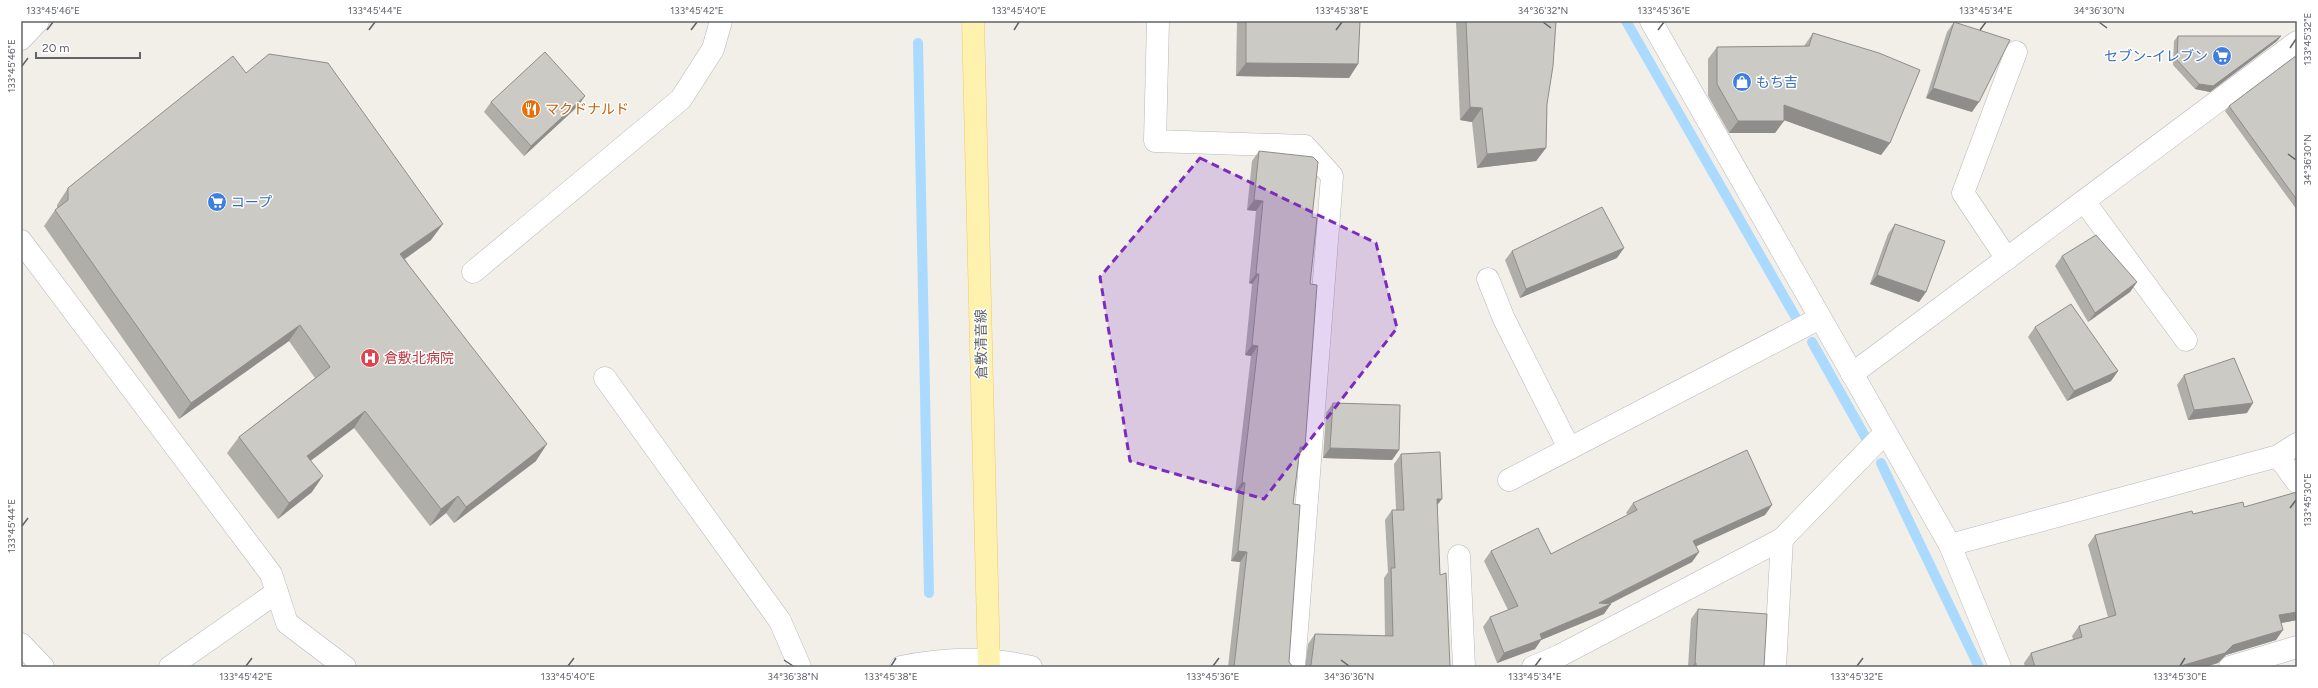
<svg xmlns="http://www.w3.org/2000/svg" width="2318" height="688" font-family="Figtree,'Noto Sans JP',sans-serif">
	<rect width="100%" height="100%" fill="#f1efe8"/>
	<g fill="none" stroke-linecap="round" stroke-linejoin="round">
		<g stroke="#aadaff" stroke-width="10">
			<polyline points="1626,21 1795,316"/>
			<polyline points="918,43 929,593"/>
			<polyline points="1812,342 1867,440"/>
			<polyline points="1881,463 1979,667"/>
		</g>
		<defs>
			<g id="minor">
				<polyline points="1158,21 1155,141 1305,146 1332,176 1294,667"/>
				<polyline points="1651,21 1950,545 2000,667"/>
				<polyline points="21,39 38,21"/>
				<polyline points="2084,201 2186,340"/>
				<polyline points="21,241 271,574 287,623 345,667"/>
				<polyline points="2007,259 1963,193 2016,52"/>
				<polyline points="473,272 681,99 713,49 721,21"/>
				<polyline points="1488,279 1504,319 1569,448"/>
				<polyline points="1852,374 2297,42"/>
				<polyline points="605,378 780,621 800,667"/>
				<polyline points="2278,456 2297,482"/>
				<polyline points="1509,480 1820,318"/>
				<polyline points="1950,545 2278,456 2297,444"/>
				<polyline points="1459,556 1464,667"/>
				<polyline points="21,644 43,667"/>
				<polyline points="170,667 277,592"/>
				<path d="M901 667C943 658 989 657 1031 667"/>
				<polyline points="1533,667 1559,656 1782,539 1885,433"/>
				<polyline points="1775,667 1782,539"/>
				<polyline points="2230,667 2297,647"/>
			</g>
			<polyline id="major" points="973,21 989,667"/>
		</defs>
		<use href="#minor" stroke="#b5b8bc" stroke-width="23"/>
		<use href="#major" stroke="#f2c960" stroke-width="23"/>
		<use href="#minor" stroke="#fff" stroke-width="22"/>
		<use href="#major" stroke="#fff2af" stroke-width="22"/>
	</g>
	<g fill="#afaea9">
		<polygon points="1237,21 1360,21 1358,64 1349,78 1236,76"/>
		<polygon points="1456,21 1556,21 1547,104 1546,148 1536,161 1477,168 1472,122 1460,120"/>
		<polygon points="1954,22 1972,112 1926,98 1947,32"/>
		<polygon points="1813,33 1890,143 1881,155 1784,120 1775,133 1729,133 1708,96 1708,59 1717,47 1804,46"/>
		<polygon points="2178,36 2281,36 2277,41 2210,92 2195,89 2173,65 2174,41"/>
		<polygon points="2297,55 2297,210 2225,111 2229,106"/>
		<polygon points="246,73 431,240 405,259 536,461 454,523 446,513 430,526 354,428 311,460 312,492 278,519 227,453 239,437 315,378 289,341 179,419 44,226 55,210 57,208 57,205 68,188"/>
		<polygon points="585,96 578,106 524,156 484,112 491,102"/>
		<polygon points="1259,151 1312,217 1310,284 1299,456 1293,504 1289,662 1293,667 1228,667 1240,562 1231,561 1238,493 1235,492 1251,356 1245,355 1252,284 1249,283 1256,211 1247,210 1252,161"/>
		<polygon points="1895,224 1926,292 1919,302 1870,284 1888,234"/>
		<polygon points="1512,251 1617,258 1520,298 1505,260"/>
		<polygon points="2062,256 2137,282 2130,292 2088,322 2055,266"/>
		<polygon points="2035,327 2118,371 2111,381 2067,401 2028,337"/>
		<polygon points="2184,375 2247,413 2188,420 2177,385"/>
		<polygon points="1333,403 1399,450 1392,460 1323,458 1326,413"/>
		<polygon points="1401,454 1437,506 1440,575 1450,667 1305,667 1308,644 1315,634 1385,636 1384,578 1388,572 1385,520 1392,510 1396,510 1394,464"/>
		<polygon points="2297,492 2297,620 2281,623 2276,640 2226,655 2218,663 2205,667 2025,667 2024,663 2031,653 2073,639 2072,636 2079,626 2108,617 2088,545 2095,535 2193,514 2244,507"/>
		<polygon points="1633,503 1772,505 1765,515 1696,546 1699,552 1692,562 1610,604 1604,614 1541,640 1535,649 1497,663 1483,627 1490,617 1508,610 1484,561 1491,551 1551,554 1628,515 1626,513"/>
		<polygon points="1698,609 1764,667 1688,667 1691,619"/>
	</g>
	<g fill="#8f8d8a">
		<polygon points="2281,36 2277,41 2210,92 2195,89 2199,84"/>
		<polygon points="1246,63 1358,64 1349,78 1236,76"/>
		<polygon points="1933,88 1979,102 1972,112 1926,98"/>
		<polygon points="585,96 578,106 524,156 531,146"/>
		<polygon points="1784,105 1890,143 1881,155 1775,117"/>
		<polygon points="1470,107 1482,108 1472,122 1460,120"/>
		<polygon points="1738,121 1784,121 1775,133 1729,133"/>
		<polygon points="1546,148 1536,161 1477,168 1487,154"/>
		<polygon points="1254,200 1263,201 1256,211 1247,210"/>
		<polygon points="443,224 431,240 389,270 400,254"/>
		<polygon points="1624,248 1617,258 1520,298 1526,289"/>
		<polygon points="1256,274 1259,274 1252,284 1249,283"/>
		<polygon points="1877,275 1926,292 1919,302 1870,284"/>
		<polygon points="2137,282 2130,292 2088,322 2095,313"/>
		<polygon points="300,325 289,341 179,419 191,403"/>
		<polygon points="1252,345 1258,346 1251,356 1245,355"/>
		<polygon points="2118,371 2111,381 2067,401 2074,391"/>
		<polygon points="2253,403 2247,413 2188,420 2194,410"/>
		<polygon points="365,411 354,428 296,472 307,456"/>
		<polygon points="547,444 536,461 454,523 466,507"/>
		<polygon points="1300,447 1305,447 1298,457"/>
		<polygon points="1330,448 1399,450 1392,460 1323,458"/>
		<polygon points="323,476 312,492 278,519 289,503"/>
		<polygon points="1242,482 1245,483 1238,493 1235,492"/>
		<polygon points="458,496 446,513 430,526 441,509"/>
		<polygon points="1437,499 1442,499 1435,508"/>
		<polygon points="1772,505 1765,515 1686,551 1693,541"/>
		<polygon points="1238,551 1247,552 1240,562 1231,561"/>
		<polygon points="1699,552 1692,562 1605,606 1611,604 1604,614 1541,640 1535,649 1497,663 1504,653 1540,634"/>
		<polygon points="2297,612 2297,620 2272,625 2279,615"/>
		<polygon points="2283,630 2276,640 2226,655 2218,663 2205,667 2177,667 2233,645"/>
		<polygon points="1695,663 1696,663 1694,667 1692,667"/>
	</g>
	<g fill="#cccac5" stroke="#8f8d8a">
		<polygon points="1246,21 1360,21 1358,64 1246,63"/>
		<polygon points="1466,21 1556,21 1553,66 1547,104 1546,148 1487,154 1482,108 1470,107"/>
		<polygon points="1954,22 2010,40 1979,102 1933,88"/>
		<polygon points="1813,33 1879,53 1920,70 1890,143 1784,105 1784,121 1738,121 1717,84 1717,47 1809,46"/>
		<polygon points="2178,36 2281,36 2213,86 2199,84 2177,60"/>
		<polygon points="545,52 585,96 531,146 491,102"/>
		<polygon points="269,54 328,63 443,224 400,254 547,444 466,507 458,496 441,509 365,411 307,456 323,476 289,503 239,437 330,367 300,325 191,403 55,210 68,200 68,188 233,56 246,73"/>
		<polygon points="2297,55 2297,200 2229,106"/>
		<polygon points="1259,151 1313,157 1318,162 1312,217 1317,218 1310,284 1317,285 1305,447 1300,447 1293,504 1300,505 1289,662 1293,667 1234,667 1247,552 1238,551 1245,483 1242,482 1258,346 1252,345 1259,274 1256,274 1263,201 1254,200"/>
		<polygon points="1602,207 1624,248 1526,289 1512,251"/>
		<polygon points="1895,224 1945,241 1926,292 1877,275"/>
		<polygon points="2096,235 2137,282 2095,313 2062,256"/>
		<polygon points="2071,304 2118,371 2074,391 2035,327"/>
		<polygon points="2234,358 2253,403 2194,410 2184,375"/>
		<polygon points="1333,403 1400,405 1399,450 1330,448"/>
		<polygon points="1747,450 1772,505 1693,541 1699,552 1599,603 1611,604 1540,634 1542,639 1504,653 1490,617 1518,606 1491,551 1538,528 1551,554 1637,510 1633,503"/>
		<polygon points="1440,452 1442,499 1437,499 1440,575 1446,573 1450,667 1308,667 1311,665 1315,634 1393,636 1391,568 1395,568 1392,510 1404,510 1401,454"/>
		<polygon points="2297,492 2297,612 2279,615 2283,630 2233,645 2225,653 2177,667 2173,667 2172,666 2169,667 2035,667 2031,653 2082,637 2079,626 2116,615 2095,535 2192,511 2193,514 2243,502 2244,507"/>
		<polygon points="1698,609 1767,614 1764,667 1696,667 1696,663 1695,663"/>
	</g>
	<path fill="#7b2cbf" fill-opacity="0.2" stroke="#7b2cbf" stroke-width="3" stroke-dasharray="8 5" stroke-linejoin="round" d="M1200 158 1376 243 1397 328 1264 499 1130 461 1100 277Z"/>
	<path fill="none" stroke="#5f6368" stroke-width="1.5" d="M1543 22 1551 28M2099 22 2107 28M47 30 53 22M369 30 375 22M691 30 697 22M1014 30 1019 22M1336 30 1342 22M1658 30 1664 22M1980 30 1986 22M2290 48 2296 39M22 66 28 58M2288 154 2296 160M2290 508 2296 500M22 526 28 518M784 660 793 666M1341 660 1349 666M246 666 252 658M568 666 574 658M891 666 896 658M1213 666 1219 658M1535 666 1541 658M1857 666 1863 658M2180 666 2185 658"/>
	<defs>
		<symbol id="supermarket-disc" viewBox="-11 -11 22 22"><circle r="9.5" fill="#3f7fe0" stroke="#fff"/><path d="M-6-5.5h2.5l.6 2H6L4.5 2H-2.5L-4.4-4H-6ZM-1.5 3.2a1.3 1.3 0 1 0 .1 0ZM3 3.2a1.3 1.3 0 1 0 .1 0Z" fill="#fff"/></symbol>
		<symbol id="shop-disc" viewBox="-11 -11 22 22"><circle r="9.5" fill="#3f7fe0" stroke="#fff"/><path d="M-5-2.5h2.3a2.7 3.5 0 0 1 5.4 0H5L5.5 6h-11ZM-1.5-2.5h3a1.5 2.3 0 0 0-3 0Z" fill="#fff"/></symbol>
		<symbol id="restaurant-disc" viewBox="-11 -11 22 22"><circle r="9.5" fill="#e8710a" stroke="#fff"/><path d="M-5-6h1v4h1v-4h1v4h1v-4h1v5L-1.5 .5V6h-2V.5L-5-1ZM5-6V6H3V1.5H1.5Q1.5-4 5-6Z" fill="#fff"/></symbol>
		<symbol id="hospital-disc" viewBox="-11 -11 22 22"><circle r="9.5" fill="#e0444e" stroke="#fff"/><path d="M-5-5h3v3.5h4V-5h3V5h-3V1.5h-4V5h-3Z" fill="#fff"/></symbol>
	</defs>
	<g fill-rule="evenodd">
		<use href="#supermarket-disc" x="2211" y="45" width="22" height="22"/>
		<use href="#shop-disc" x="1731" y="71" width="22" height="22"/>
		<use href="#restaurant-disc" x="520" y="98" width="22" height="22"/>
		<use href="#supermarket-disc" x="206" y="191" width="22" height="22"/>
		<use href="#hospital-disc" x="359" y="347" width="22" height="22"/>
	</g>
	<g text-anchor="middle" stroke-width="3" stroke-linejoin="round" paint-order="stroke">
		<g font-size="14" fill="#366cbe" stroke="#fff" text-anchor="start">
			<text x="2208" y="61" text-anchor="end">セブン-イレブン</text>
			<text x="1756" y="87">もち吉</text>
			<text x="231" y="207">コープ</text>
		</g>
		<g font-size="14" fill="#c56008" stroke="#fff" text-anchor="start">
			<text x="545" y="114">マクドナルド</text>
		</g>
		<g font-size="14" fill="#5f6368" stroke="#fff">
			<text transform="translate(981 344) rotate(-91)" y="5">倉敷清音線</text>
		</g>
		<g font-size="14" fill="#be3a42" stroke="#fff" text-anchor="start">
			<text x="384" y="363">倉敷北病院</text>
		</g>
	</g>
	<rect width="2318" height="688" fill="none" stroke="#ffffff" stroke-width="44"/>
	<path d="M36 52v6h104v-6" fill="none" stroke="#5f6368" stroke-width="2"/>
	<text x="42" y="52" font-size="12" fill="#5f6368" stroke="#ffffff" stroke-width="3" paint-order="stroke">20 m</text>
	<rect x="22" y="22" width="2274" height="644" fill="none" stroke="#5f6368" stroke-width="1.5"/>
	<g font-size="10" text-anchor="middle" fill="#5f6368">
		<text x="53" y="14">133°45'46"E</text>
		<text x="375" y="14">133°45'44"E</text>
		<text x="697" y="14">133°45'42"E</text>
		<text x="1019" y="14">133°45'40"E</text>
		<text x="1342" y="14">133°45'38"E</text>
		<text x="1543" y="14">34°36'32"N</text>
		<text x="1664" y="14">133°45'36"E</text>
		<text x="1986" y="14">133°45'34"E</text>
		<text x="2099" y="14">34°36'30"N</text>
		<text transform="translate(2307 39) rotate(-90)" y="4">133°45'32"E</text>
		<text transform="translate(11 66) rotate(-90)" y="4">133°45'46"E</text>
		<text transform="translate(2307 160) rotate(-90)" y="4">34°36'30"N</text>
		<text transform="translate(2307 500) rotate(-90)" y="4">133°45'30"E</text>
		<text transform="translate(11 526) rotate(-90)" y="4">133°45'44"E</text>
		<text x="246" y="680">133°45'42"E</text>
		<text x="568" y="680">133°45'40"E</text>
		<text x="793" y="680">34°36'38"N</text>
		<text x="891" y="680">133°45'38"E</text>
		<text x="1213" y="680">133°45'36"E</text>
		<text x="1349" y="680">34°36'36"N</text>
		<text x="1535" y="680">133°45'34"E</text>
		<text x="1857" y="680">133°45'32"E</text>
		<text x="2180" y="680">133°45'30"E</text>
	</g>
</svg>
